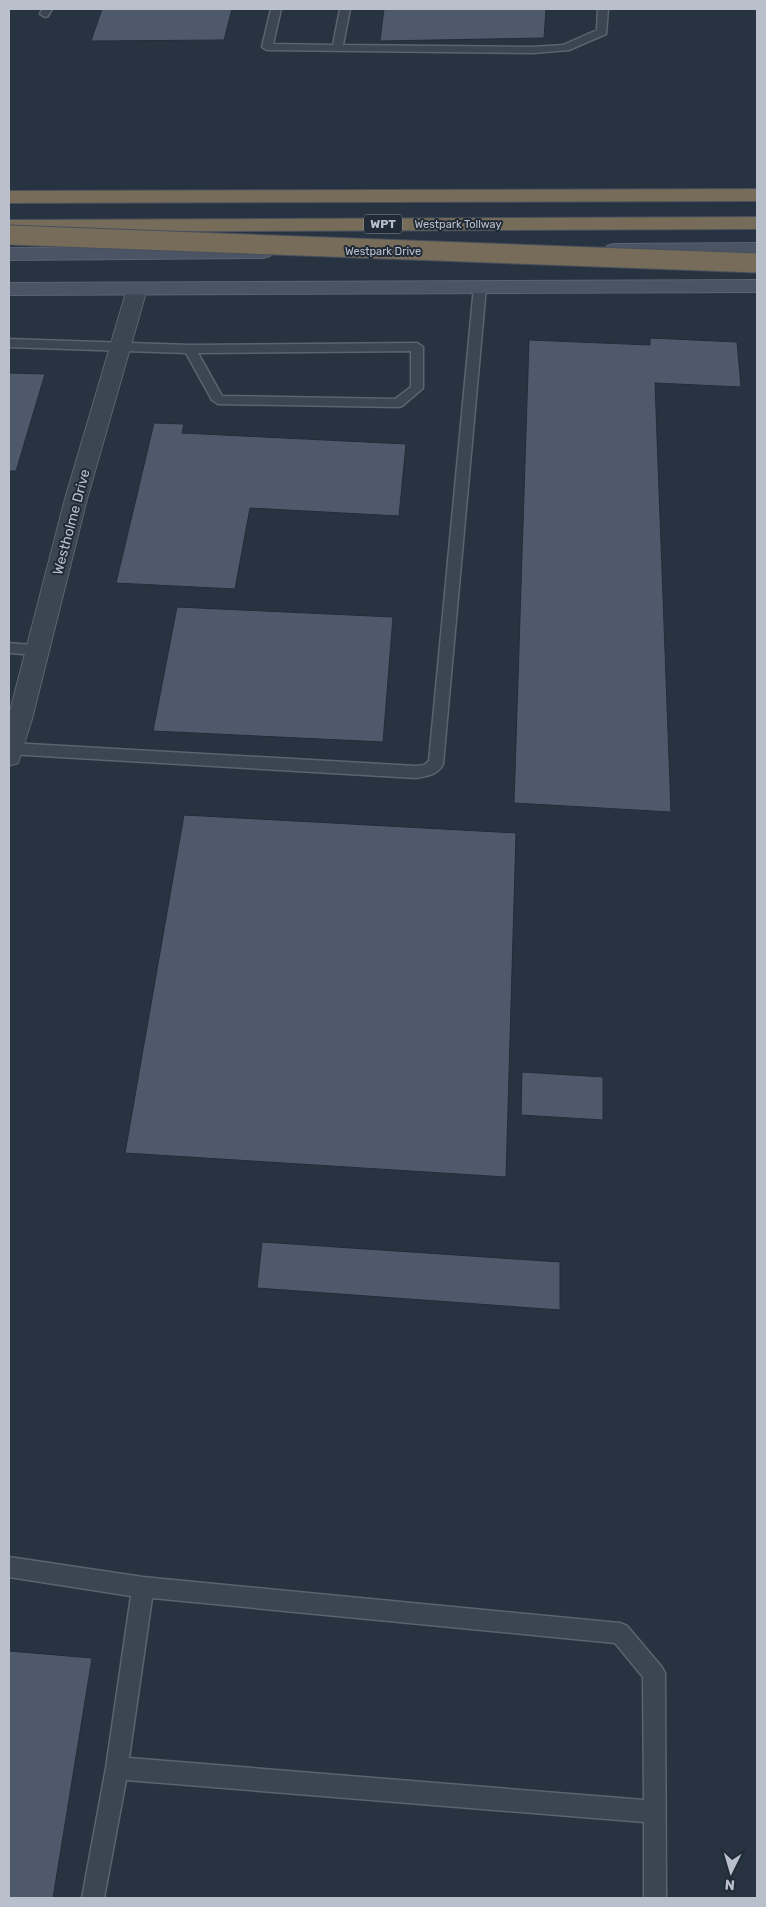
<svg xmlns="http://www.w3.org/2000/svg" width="766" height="1907" font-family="Rubik,sans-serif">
	<rect width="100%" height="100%" fill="#283342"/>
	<g fill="#4e5a6b" stroke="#232c39">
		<polygon points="102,9 232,9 224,40 91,41"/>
		<polygon points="384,9 546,9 544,38 380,41"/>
		<polygon points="650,338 737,342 741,387 655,383 671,812 514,803 529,340 650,345"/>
		<polygon points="9,373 45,374 16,471 9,471"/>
		<polygon points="154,423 184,424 182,433 406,444 399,516 250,508 235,589 116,583"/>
		<polygon points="177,607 393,617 383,742 153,731"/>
		<polygon points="184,815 516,833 506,1177 125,1153"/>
		<polygon points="522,1072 603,1077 603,1120 521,1115"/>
		<polygon points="262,1242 560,1262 560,1310 257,1288"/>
		<polygon points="9,1651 92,1658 53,1898 9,1898"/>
	</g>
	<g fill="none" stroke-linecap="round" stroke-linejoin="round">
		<defs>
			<g id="service">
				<polygon points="42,9 52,9 48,16 45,17 40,14"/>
				<polygon points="271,9 281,9 273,44 333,45 340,9 350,9 343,45 533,47 563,45 597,30 598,9 608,9 606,34 569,50 533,53 267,50 262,47"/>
				<path d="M480 284 486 287 443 764C438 775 427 776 416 778L9 754V744L11 743 416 766 424 765 429 761 474 287Z"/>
				<path d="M9 339 190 345 417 343 423 347V388L402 406 398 407 218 404 212 400 186 353 9 347ZM411 351V387L395 399 222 396 198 353Z"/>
				<polygon points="9,643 43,646 45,650 43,654 38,655 9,653"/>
				<path d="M9 1557 143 1577 620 1623 627 1626 661 1666 665 1673 666 1898H644V1822L126 1780 104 1898H82L106 1768 131 1596 9 1577ZM152 1598 615 1643 643 1677 644 1800 129 1758Z"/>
			</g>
			<polygon id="minor" points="137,283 144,285 147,289 87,499 32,719 18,763 9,766 9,715 65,499 127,289 130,285"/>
			<g id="secondary">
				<polygon points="757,243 757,255 614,256 607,254 604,250 607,246 614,244"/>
				<polygon points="263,246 270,248 273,252 270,256 263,258 9,260 9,248"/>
				<polygon points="757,280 757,292 9,295 9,283"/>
			</g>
			<g id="motorway">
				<polygon points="757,189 757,201 9,203 9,191"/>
				<polygon points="757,217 757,229 9,232 9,220"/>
			</g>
		</defs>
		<use href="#service" stroke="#5b636f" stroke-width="3"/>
		<use href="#minor" stroke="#5b636f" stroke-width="2"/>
		<use href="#secondary" stroke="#5b636f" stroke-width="2"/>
		<use href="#motorway" stroke="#47505c" stroke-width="2"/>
		<use href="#service" fill="#3c4552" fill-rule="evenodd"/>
		<use href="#minor" fill="#3c4552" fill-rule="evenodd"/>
		<use href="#secondary" fill="#4b5464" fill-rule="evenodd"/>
		<use href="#motorway" fill="#776c5a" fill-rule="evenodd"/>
		<defs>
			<polyline id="motorway-bridge" points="9,235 757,263"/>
		</defs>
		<use href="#motorway-bridge" stroke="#47505c" stroke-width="21" stroke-linecap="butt"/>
		<use href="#motorway-bridge" stroke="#776c5a" stroke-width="19"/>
	</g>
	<g text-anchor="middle" stroke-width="4" stroke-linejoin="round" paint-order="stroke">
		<g font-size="11" fill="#bac0cb" stroke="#212a37">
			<text x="458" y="228">Westpark Tollway</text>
			<text x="383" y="255">Westpark Drive</text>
		</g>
		<rect fill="#212a37" stroke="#8c939f" stroke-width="1" x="364" y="214.5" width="38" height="19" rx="4"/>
		<g font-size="12" font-weight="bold" fill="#bac0cb">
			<text x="383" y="228">WPT</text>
		</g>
		<g font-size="14" fill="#bac0cb" stroke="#212a37">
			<text transform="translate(71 522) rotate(-75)" y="5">Westholme Drive</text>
		</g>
	</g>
	<rect width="766" height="1907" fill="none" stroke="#bac0cb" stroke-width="20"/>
	<g transform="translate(731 1872) rotate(185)" stroke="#212a37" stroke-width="4" paint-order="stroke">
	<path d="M0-4L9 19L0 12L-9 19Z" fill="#bac0cb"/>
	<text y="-8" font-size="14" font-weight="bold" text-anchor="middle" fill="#bac0cb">N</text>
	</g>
</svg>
